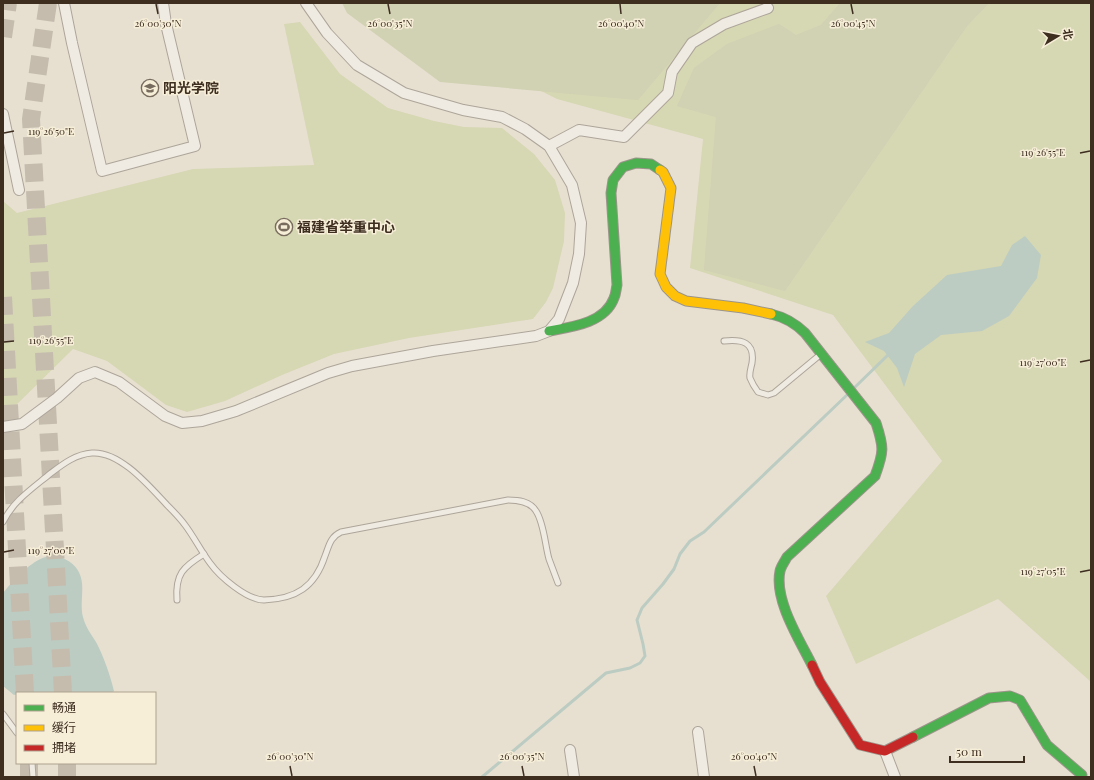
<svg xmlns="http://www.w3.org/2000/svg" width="1094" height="780" font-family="'Playfair Display','Noto Sans SC',serif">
	<rect width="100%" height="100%" fill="#e7e0d1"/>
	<g fill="#d6d7b3">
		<polygon points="366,3 1091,3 1091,682 998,599 856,664 826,596 942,461 833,315 690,268 703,139 557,99"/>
		<polygon points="300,22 340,74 388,108 434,121 464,127 502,128 534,154 555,180 565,213 564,241 553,288 546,302 533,319 409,338 334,354 282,375 225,401 187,412 166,405 107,361 73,349 3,418 3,201 17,213 193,169 314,165 284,24"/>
	</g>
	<g fill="#d1d1b3">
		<polygon points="342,3 720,3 638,100 440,82 347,13"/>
		<polygon points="840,3 989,3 967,26 785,291 704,270 716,117 677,106 694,68 727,44 779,24 796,35 821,25"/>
	</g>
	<g fill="#bcccc2">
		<polygon points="1025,236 1041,255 1037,278 1009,316 982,331 941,335 915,354 904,387 897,368 884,351 865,342 889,333 913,306 947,275 1001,266 1012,245"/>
		<path d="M53 555C61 557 72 561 77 569 87 583 79 601 83 617 85 626 91 634 96 642 104 657 110 675 114 691L112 693H17V694L14 695 3 686V593C15 578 33 558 53 555Z"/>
	</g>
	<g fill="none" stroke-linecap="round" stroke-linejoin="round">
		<g stroke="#bcccc2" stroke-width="3">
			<polyline points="853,389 888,355"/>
			<polyline points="482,777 606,673 630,668 640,663 645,656 643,644 637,620 642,608 663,584 674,569 680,554 690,541 704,532 848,394"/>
		</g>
		<g stroke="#c5bcae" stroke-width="18" stroke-dasharray="18 9" stroke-linecap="butt">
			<polyline points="48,3 31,119 63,693"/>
			<polyline points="3,37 8,3"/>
			<polyline points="3,297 25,693"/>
			<polyline points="29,763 29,777"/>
			<polyline points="67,763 67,777"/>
		</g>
		<defs>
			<g id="lane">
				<path d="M724 341C742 339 755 342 752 363 751 368 749 373 750 378 752 383 755 388 758 392L768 395 774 393 821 354"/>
				<path d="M3 522C13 501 33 488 51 473 63 464 76 454 92 453 120 451 149 486 167 505 173 511 180 518 185 525 194 537 201 551 210 563 220 577 247 600 264 600 296 599 315 587 325 556 329 546 330 537 341 532L508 500C518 500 530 501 536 511 544 523 545 545 549 559 552 567 555 575 558 583"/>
				<path d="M177 600C175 574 183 567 204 554"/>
				<polyline points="3,714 17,733"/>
				<polyline points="32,763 33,777"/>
			</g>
			<g id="street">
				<polyline points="64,3 72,43 102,171 195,146 166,24 163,3"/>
				<polyline points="3,114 19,190"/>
				<polyline points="549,146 579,130 624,137 668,93 672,72 692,43 724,24 768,8"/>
				<polyline points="3,427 22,424 57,398 79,378 95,372 119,382 165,416 182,423 202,421 236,411 328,373 352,366 433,351 536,336 549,331 559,319 573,283 579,254 581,223 572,185 549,146 525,129 502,117 463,110 404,93 357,65 327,33 306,3"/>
				<polyline points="698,732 704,777"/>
				<polyline points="570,750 574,777"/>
				<polyline points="885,751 895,777"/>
			</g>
			<g id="fast">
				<path d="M771 314C784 317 795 323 805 333L876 423C884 447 884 452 875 476L787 557C785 561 781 566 780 571 774 600 799 639 812 665"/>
				<path d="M549 331C572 327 605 323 614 298 616 294 616 289 617 285L611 193 613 180 623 167 636 163 651 164 660 170"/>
				<polyline points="913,737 989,698 1010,696 1020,700 1047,745 1082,775"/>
			</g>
			<polyline id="slow" points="660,170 663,172 671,188 660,274 666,287 675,296 686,301 743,308 771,314"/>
			<polyline id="jam" points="812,665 820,682 860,745 885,751 913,737"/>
		</defs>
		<use href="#lane" stroke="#ada599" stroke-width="7"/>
		<use href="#street" stroke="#ada599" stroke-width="12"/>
		<use href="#fast" stroke="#9c958a" stroke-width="11"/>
		<use href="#slow" stroke="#9c958a" stroke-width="11"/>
		<use href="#jam" stroke="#9c958a" stroke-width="11"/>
		<use href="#lane" stroke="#efebe3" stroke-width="5"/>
		<use href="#street" stroke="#efebe3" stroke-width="10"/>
		<use href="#fast" stroke="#4caf50" stroke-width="9"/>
		<use href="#slow" stroke="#ffc107" stroke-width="9"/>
		<use href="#jam" stroke="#c62828" stroke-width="9"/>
	</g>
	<path fill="none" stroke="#3d2e20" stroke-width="1.5" d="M156 4 158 14M388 4 390 14M620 4 621 14M851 4 853 14M4 133 14 131M1080 153 1090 151M4 342 14 341M1080 362 1090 360M4 552 14 550M1080 572 1090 570M290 766 292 776M522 766 524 776M754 766 756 776"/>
	<defs>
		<symbol id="university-ring" viewBox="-11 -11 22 22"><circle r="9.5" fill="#f7eed8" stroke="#786c5e" stroke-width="1.5"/><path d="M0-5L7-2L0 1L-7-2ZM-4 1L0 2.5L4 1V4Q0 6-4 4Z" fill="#786c5e"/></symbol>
		<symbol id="stadium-ring" viewBox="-11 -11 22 22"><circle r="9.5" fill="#f7eed8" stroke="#786c5e" stroke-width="1.5"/><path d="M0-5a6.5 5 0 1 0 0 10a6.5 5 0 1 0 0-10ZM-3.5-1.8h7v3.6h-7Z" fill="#786c5e"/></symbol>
	</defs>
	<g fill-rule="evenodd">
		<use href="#university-ring" x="140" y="78" width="20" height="20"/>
		<use href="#stadium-ring" x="274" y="217" width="20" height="20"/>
	</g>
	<g text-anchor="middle" stroke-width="3" stroke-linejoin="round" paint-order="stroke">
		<g font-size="14" font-weight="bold" fill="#3d2e20" stroke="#f7eed8" text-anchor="start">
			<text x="163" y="93">阳光学院</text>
			<text x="297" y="232">福建省举重中心</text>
		</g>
	</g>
	<g font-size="10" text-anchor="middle" fill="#3d2e20" stroke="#f7eed8" stroke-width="3" stroke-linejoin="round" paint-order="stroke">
		<text x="390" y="27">26°00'35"N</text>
		<text x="158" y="27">26°00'30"N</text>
		<text x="621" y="27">26°00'40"N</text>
		<text x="853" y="27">26°00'45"N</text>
		<text x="51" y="135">119°26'50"E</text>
		<text x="1043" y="156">119°26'55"E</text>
		<text x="51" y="344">119°26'55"E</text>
		<text x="1043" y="366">119°27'00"E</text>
		<text x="51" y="554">119°27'00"E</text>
		<text x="1043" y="575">119°27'05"E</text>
		<text x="290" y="760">26°00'30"N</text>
		<text x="522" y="760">26°00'35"N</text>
		<text x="754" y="760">26°00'40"N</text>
	</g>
	<rect width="1094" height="780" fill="none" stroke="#3d2e20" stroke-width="8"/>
	<rect x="16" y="692" width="140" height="72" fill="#f7eed8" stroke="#ada18e"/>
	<rect x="24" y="705" width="20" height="6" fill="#4caf50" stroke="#ada18e"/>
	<text x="52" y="712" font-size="12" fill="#3d2e20">畅通</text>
	<rect x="24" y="725" width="20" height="6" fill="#ffc107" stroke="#ada18e"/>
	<text x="52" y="732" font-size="12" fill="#3d2e20">缓行</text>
	<rect x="24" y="745" width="20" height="6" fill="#c62828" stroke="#ada18e"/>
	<text x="52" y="752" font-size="12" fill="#3d2e20">拥堵</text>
	<g transform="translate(1058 36) rotate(80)" stroke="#f7eed8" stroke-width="3" paint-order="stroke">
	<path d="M0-3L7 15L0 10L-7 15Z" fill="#3d2e20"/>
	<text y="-6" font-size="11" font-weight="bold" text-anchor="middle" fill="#3d2e20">北</text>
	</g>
	<path d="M950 756v6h74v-6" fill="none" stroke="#3d2e20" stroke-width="2"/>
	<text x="956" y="756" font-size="12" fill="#3d2e20" stroke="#f7eed8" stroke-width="3" paint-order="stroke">50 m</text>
</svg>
